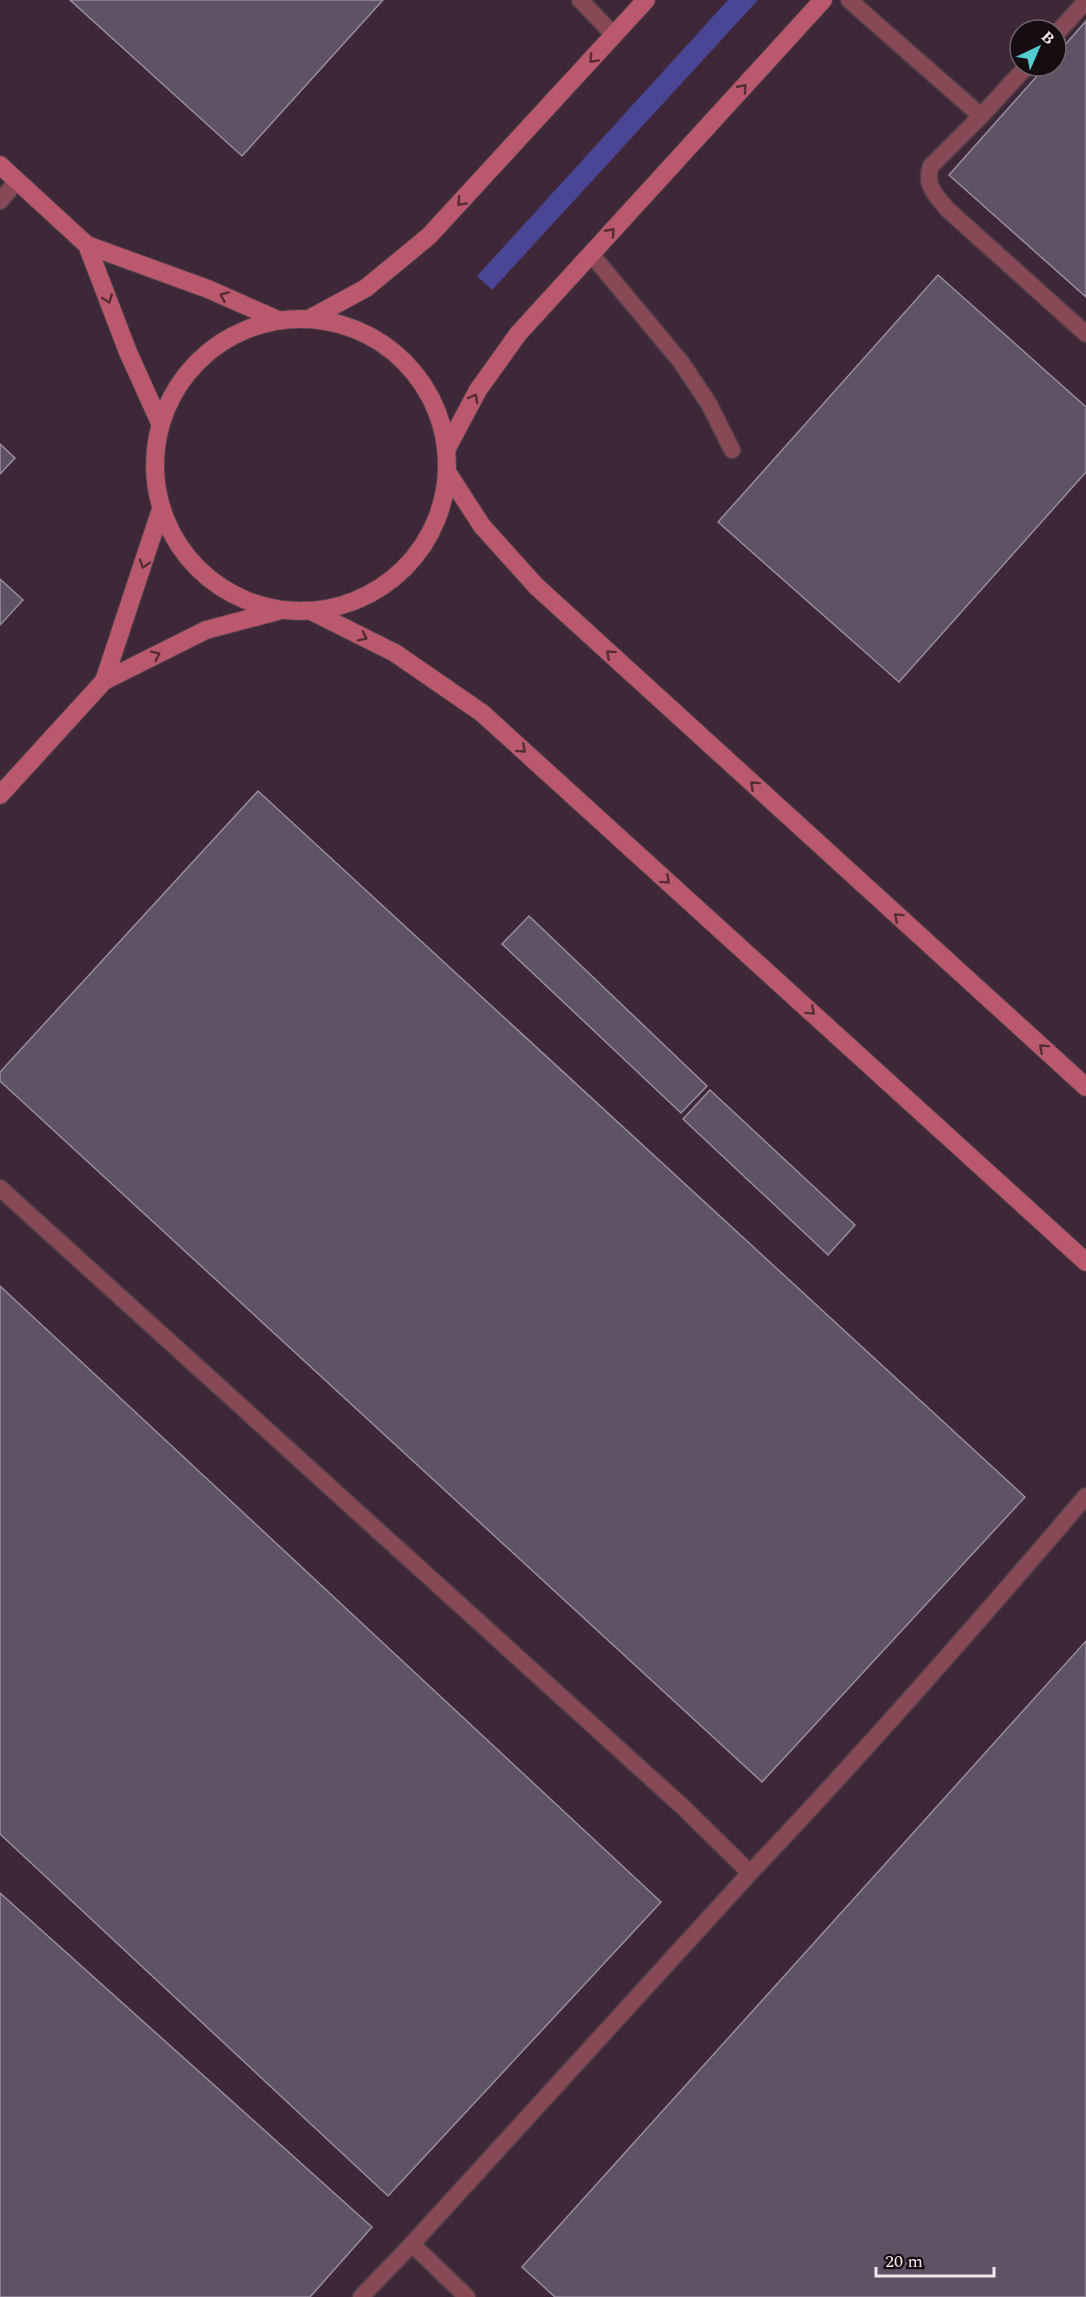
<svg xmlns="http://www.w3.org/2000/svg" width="1086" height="2297" font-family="Spectral,serif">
	<rect width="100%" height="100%" fill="#32212c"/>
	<path fill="#3e2736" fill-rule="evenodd" d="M0 0H1086V2297H0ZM1020 30H1056V66H1020Z"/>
	<polygon fill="#4b4595" points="728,0 758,0 492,290 477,276"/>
	<g fill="#5e5365" stroke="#988ca0" stroke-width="1.5">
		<polygon points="70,0 383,0 242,156"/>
		<polygon points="1086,21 1086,297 949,175 1046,66 1056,66 1056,55"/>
		<polygon points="938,275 1086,407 1086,472 899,682 718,522"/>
		<polygon points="0,444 15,458 0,474"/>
		<polygon points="0,579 23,600 0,625"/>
		<polygon points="258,791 1025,1497 762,1782 0,1081 0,1072"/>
		<polygon points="529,916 707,1086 681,1113 502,944"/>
		<polygon points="710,1090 855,1225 828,1255 683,1119"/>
		<polygon points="0,1286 661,1902 388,2196 0,1834"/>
		<polygon points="1086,1641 1086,2297 555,2297 522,2267"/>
		<polygon points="0,1893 372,2227 310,2297 0,2297"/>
	</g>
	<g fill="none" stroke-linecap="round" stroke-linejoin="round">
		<defs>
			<g id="lane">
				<polyline points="580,0 614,35"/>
				<path d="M849 0 981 116 931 166C924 185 936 195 947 209L1086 334"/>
				<polyline points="1056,34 1086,1"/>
				<polyline points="981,116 1027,66"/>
				<polyline points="0,201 17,181"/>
				<polyline points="591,254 681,362 709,404 732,450"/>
				<polyline points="0,1188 684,1808 750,1873 412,2244"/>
				<path d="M750 1873C866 1751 977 1624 1086 1496"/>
				<polyline points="361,2297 412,2244 467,2297"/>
			</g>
			<g id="secondary">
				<polyline points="0,165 87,245 128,352 160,423"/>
				<polyline points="87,245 208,289 278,320"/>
				<polyline points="309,319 366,288 429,236 646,0"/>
				<circle cx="301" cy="465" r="146"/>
				<polyline points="446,450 478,390 518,334 823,0"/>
				<polyline points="447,472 482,526 536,586 1086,1087"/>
				<polyline points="311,611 395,653 482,713 1086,1262"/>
				<polyline points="104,681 161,509"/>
				<polyline points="0,795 104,681 206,630 278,611"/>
			</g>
		</defs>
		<use href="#lane" stroke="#4d3d47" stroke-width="19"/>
		<use href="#secondary" stroke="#4d3d47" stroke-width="20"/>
		<use href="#lane" stroke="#864955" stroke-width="16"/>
		<use href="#secondary" stroke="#ba596e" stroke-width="18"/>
	</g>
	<defs><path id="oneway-chevron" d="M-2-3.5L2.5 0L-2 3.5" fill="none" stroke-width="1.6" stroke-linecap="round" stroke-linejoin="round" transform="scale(1.5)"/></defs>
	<g stroke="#572b37">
		<use href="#oneway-chevron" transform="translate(593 59) rotate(133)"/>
		<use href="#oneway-chevron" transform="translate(743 88) rotate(-48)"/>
		<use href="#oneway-chevron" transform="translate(461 202) rotate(133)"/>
		<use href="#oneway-chevron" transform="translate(611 232) rotate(-48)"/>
		<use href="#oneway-chevron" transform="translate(224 296) rotate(-156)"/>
		<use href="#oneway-chevron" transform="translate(108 299) rotate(69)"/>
		<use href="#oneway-chevron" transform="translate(474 398) rotate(-62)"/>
		<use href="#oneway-chevron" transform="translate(144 564) rotate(108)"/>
		<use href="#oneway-chevron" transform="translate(363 637) rotate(26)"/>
		<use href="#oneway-chevron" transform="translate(610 654) rotate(-138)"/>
		<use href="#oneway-chevron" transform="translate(156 655) rotate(-26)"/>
		<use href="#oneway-chevron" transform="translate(522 749) rotate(42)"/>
		<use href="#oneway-chevron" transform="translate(754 785) rotate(-138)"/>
		<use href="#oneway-chevron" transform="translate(666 880) rotate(42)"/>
		<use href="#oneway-chevron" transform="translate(898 917) rotate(-138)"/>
		<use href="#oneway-chevron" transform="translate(811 1011) rotate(42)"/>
		<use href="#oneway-chevron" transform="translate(1043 1048) rotate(-138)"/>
	</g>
	<g transform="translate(1038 48) rotate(44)"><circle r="28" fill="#150d12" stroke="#6e646a" stroke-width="1.5"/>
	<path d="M0-4.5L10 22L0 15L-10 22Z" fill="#52ccd0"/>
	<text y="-9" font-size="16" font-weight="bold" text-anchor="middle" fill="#f3e7ee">B</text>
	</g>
	<path d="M876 2267v9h118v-9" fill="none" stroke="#f3e7ee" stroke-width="3"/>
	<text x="885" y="2267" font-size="18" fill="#f3e7ee" stroke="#150d12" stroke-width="4.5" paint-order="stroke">20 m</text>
</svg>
